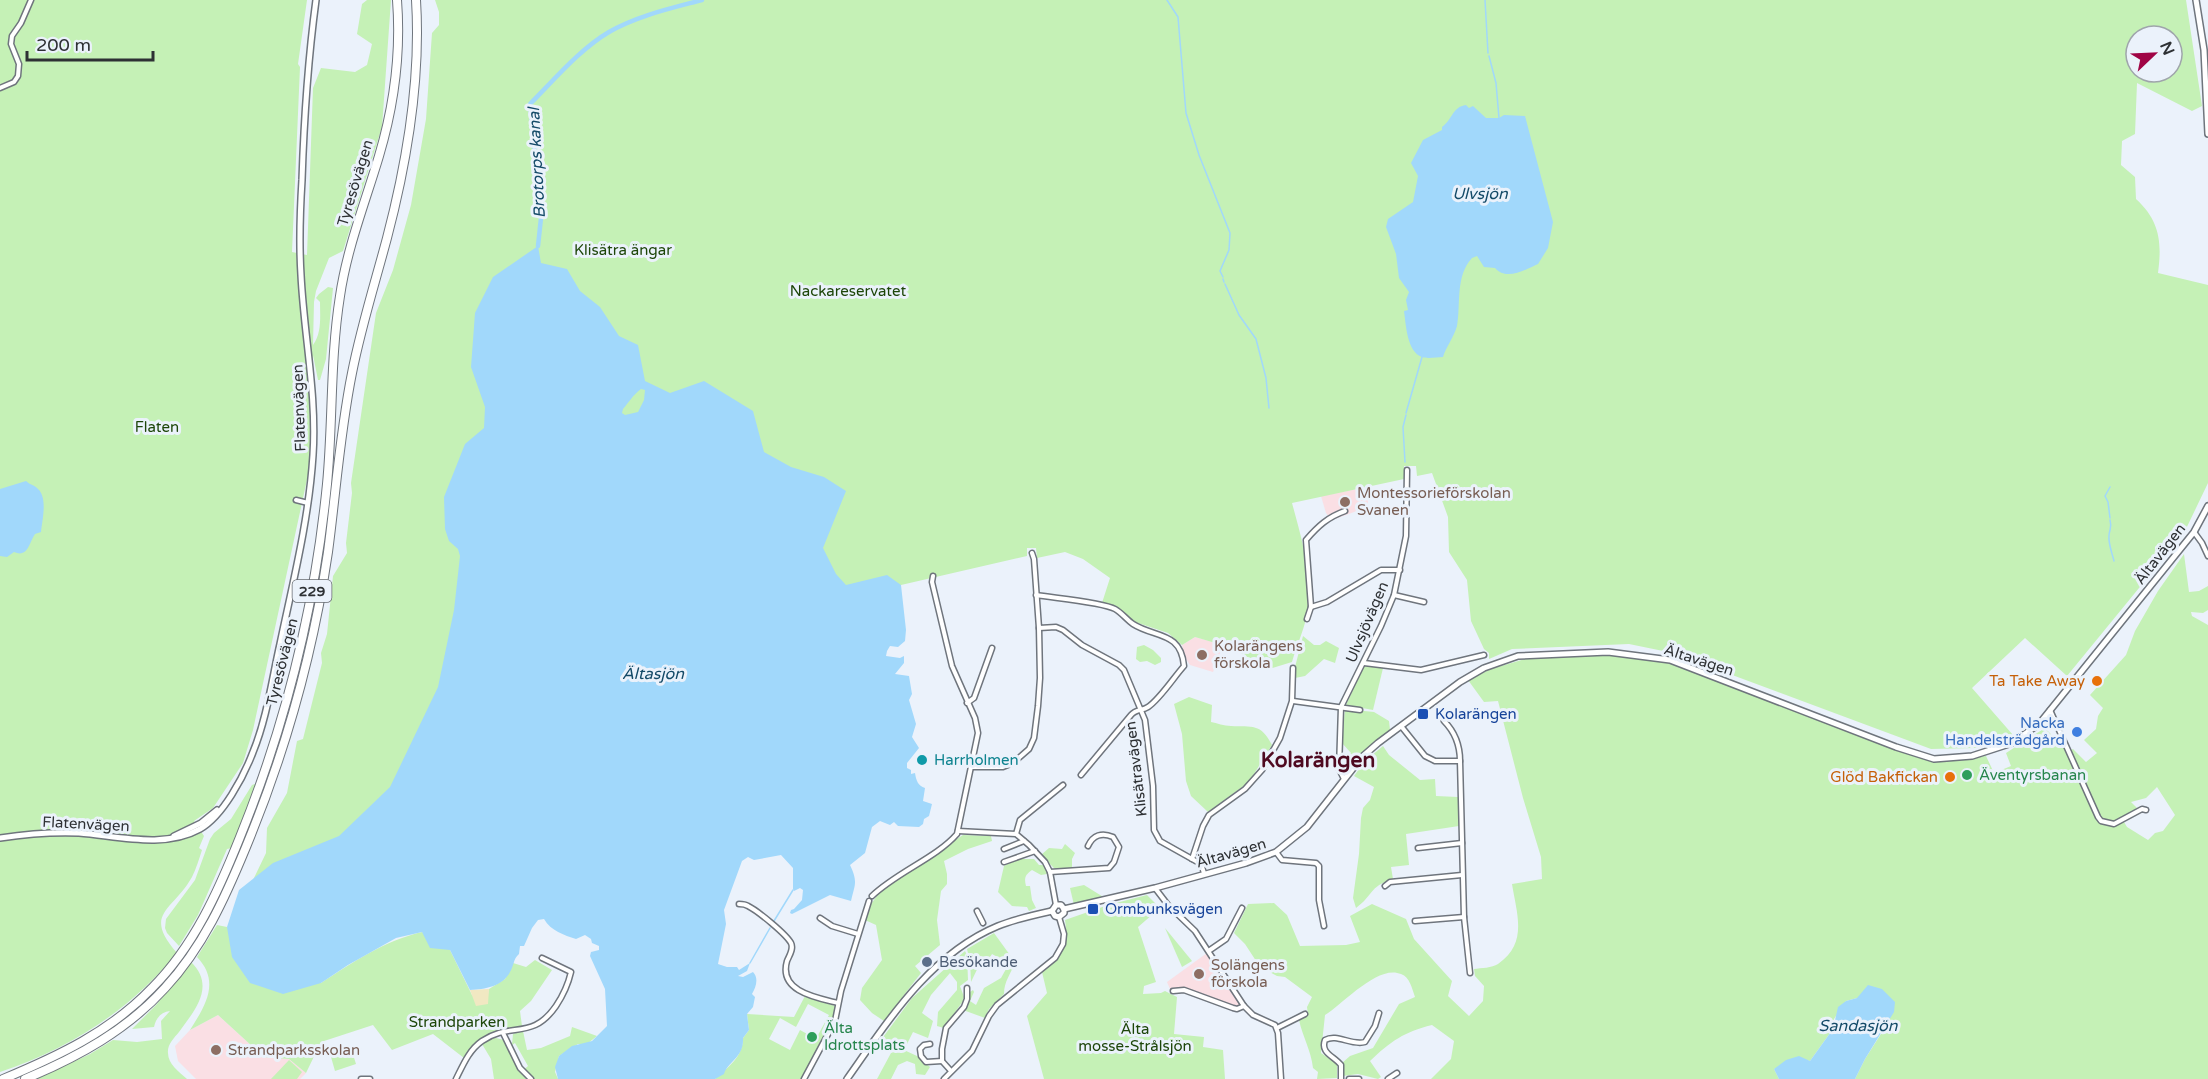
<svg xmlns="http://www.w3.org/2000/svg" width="2208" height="1079" font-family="'Varela Round',sans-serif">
	<rect width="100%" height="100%" fill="#ebf2fb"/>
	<g fill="#fadfe4">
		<polygon points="1368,487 1368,507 1332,520 1326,513 1321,496"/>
		<polygon points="1195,637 1223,645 1213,672 1190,665 1185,657 1182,645"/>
		<polygon points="1207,953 1228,988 1240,1005 1235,1007 1184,988 1170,989 1167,982"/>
		<polygon points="218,1015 264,1057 289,1059 306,1073 300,1079 196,1079 178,1061 175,1046 190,1030"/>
	</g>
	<g fill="#c5f1b6" fill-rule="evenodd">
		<path d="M0 0H307L298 64 300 67 292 252 307 255 313 88 321 68 355 72 367 65 372 44 357 34 362 4 367 0H391L382 127 343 251 329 258 316 291 314 302 313 345C322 333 320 316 320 302L316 298 319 294 328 287 333 288 326 359 320 380H318L313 355 311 461 253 730 243 763 213 808 194 821 204 836 199 848 202 850C199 859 196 869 192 877 173 911 142 913 177 953 130 1010 70 1049 0 1072Z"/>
		<path d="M435 0H2186L2202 106 2192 111 2137 83 2135 134 2122 141 2121 165 2135 177 2136 199C2160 221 2162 242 2158 273L2208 285V483L2184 533 2067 676 2025 638 1972 688 2013 735 1976 748 1931 749 1673 653 1629 644 1512 649 1489 659V653L1484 649 1471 621 1467 580 1449 552 1448 517 1432 473 1417 476 1416 466H1404V479L1292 503C1301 536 1312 573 1308 608 1306 626 1297 644 1292 662L1269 669 1229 647 1195 637 1182 645 1168 633 1135 622 1116 606 1102 603 1110 578 1083 559 1065 552 1037 558 1036 548H1027V556L901 585 240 967 321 983C353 962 384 941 422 932L450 950 472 995 487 999 489 989 505 979 513 963 526 967 535 960 552 970 531 1001 520 1011 522 1026C499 1031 475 1034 464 1058L433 1034 392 1050 373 1025 321 1042 306 1073 289 1059 264 1057 218 1015 190 1030C205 1006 221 982 197 957L217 925 227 927 229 930 266 853 267 828 287 793 297 741 303 739 322 663 321 653 327 634 333 576 347 553 346 543 352 493 351 483 376 313 393 270 411 205 426 119 432 33 439 25V12ZM2136 36H2172V72H2136Z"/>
		<path d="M2184 554 2189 592 2199 591 2208 586V610L2203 613 2191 612 2192 616 2208 625V1079H1855L1865 1059 1886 1026 1857 998 1846 1001 1834 1019 1833 1029 1810 1061 1805 1060 1774 1069 1779 1079H1431L1451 1059 1454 1041 1432 1025C1404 1032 1391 1041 1370 1061L1381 1077 1378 1079 1358 1074 1343 1076 1342 1063 1350 1056 1373 1048 1399 1004 1415 997C1412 989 1410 977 1401 974 1378 964 1343 1004 1325 1015L1321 1053 1337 1064V1078L1317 1079 1318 1072 1313 1068C1311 1050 1303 1038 1299 1020L1308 1015 1307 1007 1312 997 1285 977 1277 976 1260 967 1245 944 1234 933 1248 904 1274 903 1287 915 1300 946 1346 945 1360 942 1350 916 1372 904 1406 919 1414 939 1452 981 1448 996 1469 1016 1483 1001 1484 986 1475 976 1474 969C1481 968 1492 968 1498 964 1528 943 1517 915 1512 884L1542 879 1541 857 1523 798 1498 701 1484 702 1468 680 1491 669 1525 659 1584 655 1637 656 1669 661 1935 761 1986 756 1994 773 2011 766 2006 753 2045 728 2068 752 2073 749 2086 762 2097 753 2084 740 2096 729 2098 716 2103 708 2090 695 2126 655 2135 631 2158 591ZM2157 787 2175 815 2163 831 2155 833 2148 840 2127 827 2124 822 2139 810 2131 802 2146 798Z"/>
		<polygon points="1303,636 1314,645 1320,645 1326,641 1339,648 1335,663 1324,659 1305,676 1295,678 1295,667"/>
		<polygon points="1144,645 1153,650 1161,658 1161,662 1155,665 1147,661 1140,662 1136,659 1137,647"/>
		<polygon points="1364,666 1383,668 1373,710 1346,705"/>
		<path d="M1189 697 1212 705 1211 722C1217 723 1224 726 1231 726 1252 727 1261 723 1272 745L1249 782 1208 812 1191 796 1186 781 1182 734 1174 704Z"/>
		<polygon points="1345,709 1374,712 1389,721 1390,730 1362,753 1348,771 1343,768 1342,762 1351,753 1342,743"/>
		<path d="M1383 746 1389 755 1420 780 1435 779 1436 796 1458 797 1459 826 1406 834 1409 865 1391 867 1393 879C1368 887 1374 895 1356 908L1353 898 1359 854 1361 818 1363 808 1370 800 1374 787 1354 776 1365 761Z"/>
		<polygon points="257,783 232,848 227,849 198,915 179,946 167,933 165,928 166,919 195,880 210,839 214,833 231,819 252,785"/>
		<polygon points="963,835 991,836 992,841 968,849 944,861 947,874 947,884 941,891 937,920 940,945 915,966 921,973 884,1021 872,1013 860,1000 862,988 882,960 876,925 865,920 871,904 885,885"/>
		<polygon points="1065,844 1075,853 1072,859 1072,869 1056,870 1041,855 1049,848 1062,849"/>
		<path d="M1017 859H1034L1039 865H1044L1047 874 1041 875 1032 870C1025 875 1024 878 1026 886H1030L1032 900 1036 908 1029 911 1027 907 1012 906 998 892 1004 866Z"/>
		<polygon points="1084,885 1105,898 1074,905 1070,888"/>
		<path d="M1147 895 1160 908 1138 927 1156 982 1144 986 1143 994 1161 993 1165 991 1177 997 1174 1034 1204 1037 1203 1047 1223 1050 1225 1079H1044L1027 1016 1047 993 1042 972C1063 956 1069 946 1065 920L1108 905Z"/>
		<polygon points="1165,928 1192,961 1182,967"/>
		<path d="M994 933 1015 962C1011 974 1004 981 1004 994L989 1009 985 1018 963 1010 970 992 973 990 974 992 970 1001 976 1005 984 988 1001 978 1006 969 1000 965 1003 960 992 954 989 959 983 957 971 982 970 961 967 949Z"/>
		<polygon points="965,951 967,955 968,980 960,986 964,997 963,1001 944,1028 937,1026 938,1012 957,990 957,982 950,973 931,995 922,1013 933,1021 928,1038 913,1032 904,1050 917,1056 930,1067 925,1075 916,1074 915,1064 907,1061 898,1065 891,1079 877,1079 891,1053 878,1044 912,998"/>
		<path d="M191 962C216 986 195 1010 179 1032 174 1038 167 1045 168 1053 168 1064 179 1072 187 1079H37L90 1054 113 1040 137 1042 162 1039 161 1021 170 1011C161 1012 156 1018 154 1027L132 1029 156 1005Z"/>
		<path d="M805 996 838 1007 836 1017 812 1063 810 1064 802 1079H715C728 1067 743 1057 743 1038L749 1030 747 1014 794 1017ZM808 1004 829 1015 818 1035 811 1032 809 1035 800 1030 790 1050 769 1039 780 1018 796 1027Z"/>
		<polygon points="572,1027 597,1036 587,1044 578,1044 559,1056 555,1072 558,1079 494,1079 491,1059 482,1044 492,1037 504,1040 521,1072 528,1066 515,1043 512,1045 513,1034 523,1031 527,1050 541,1048 570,1036"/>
		<polygon points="352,1051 356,1064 335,1071 331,1057"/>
		<polygon points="289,1060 302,1072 297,1079 271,1079"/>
	</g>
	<polygon fill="#f1e8c2" points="489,989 488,1004 476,1006 470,990"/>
	<g fill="#a1d8fb" fill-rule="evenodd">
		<path d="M1466 105 1469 108 1473 106 1486 118H1499L1504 115 1525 116 1553 222 1548 248 1538 264C1525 270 1506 281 1495 268L1484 267 1477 256 1472 258C1455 276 1461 305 1457 326 1454 337 1446 347 1443 357 1437 357 1428 359 1422 357 1407 352 1406 325 1404 311L1408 310 1406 300 1409 292 1399 278 1396 254 1386 227 1388 219 1413 202 1418 176 1411 163 1423 140 1442 130V127C1453 119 1452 107 1466 105Z"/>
		<path d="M538 246 541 263 567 269 580 291 600 307 619 336 638 345 645 381 670 393 704 381 753 411 764 452 791 467 824 477 846 491 823 548 836 574 846 585 887 575 901 585 906 630 905 641 898 647 890 646 887 651 886 656 900 658 904 656V663L895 674 909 676 912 694 909 700 916 724 912 737 919 748 907 763V768L911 770V774L915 773C916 780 918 786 925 788L923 801 932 804 929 816 924 819 923 824 919 827 898 826 894 822 890 825 880 821 872 827 865 853 850 865C858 882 855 884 851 901L830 895 792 914 790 913 791 910 794 909 802 900 803 890 800 888 794 891 793 889V868L781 855 754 860 748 857 742 861 724 910 726 924 718 964 727 967H737L739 970 750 963 747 971 738 976 743 977 753 972C759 978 756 987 752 994L755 997 753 1007 747 1014 749 1030 743 1038C744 1058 728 1061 724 1074L715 1079H558L555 1067 559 1056 572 1046 592 1041 607 1026 605 989 590 956 591 952 599 950V946L592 943 591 939 585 935 576 939C564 935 551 931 544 919L538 920 532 928 524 946H520L519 954C513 959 514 966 510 972 502 987 485 989 470 990L450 950 430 948 422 932 396 938 348 965 321 983 283 994 250 983 232 957 227 927 239 890 273 863 339 836 390 787 438 687 454 610 460 556 458 549 449 541 445 529 444 497 465 444 484 428 485 407 471 367 475 313 493 277ZM641 389 645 390 644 400 638 412 625 415 622 413 623 409C629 402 633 395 641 389Z"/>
		<path d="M26 481C30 485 35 485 38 489 48 498 42 521 41 532L35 534C29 543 28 558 14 552L7 557 0 556V489Z"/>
		<polygon points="1868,985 1882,989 1895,1002 1894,1012 1865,1059 1855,1079 1779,1079 1774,1069 1786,1060 1799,1056 1810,1061 1833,1029 1838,1007 1846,1001 1857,998"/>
	</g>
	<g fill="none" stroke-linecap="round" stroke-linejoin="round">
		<g stroke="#a1d8fb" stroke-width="1.5">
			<polyline points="1167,0 1178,17 1186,113 1199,155 1230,233 1229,250 1220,271 1223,277"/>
			<polyline points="1485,0 1488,53"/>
			<polyline points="1489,56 1496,83 1499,118"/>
			<polyline points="1223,279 1224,282"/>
			<polyline points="1225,284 1239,315 1256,339 1266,378 1269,408"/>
			<polyline points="1406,413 1422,357"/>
			<polyline points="1405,462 1403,427 1406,415"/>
			<polyline points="2110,518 2108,502 2105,496 2110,487"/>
			<path d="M2110 520C2112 527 2110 528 2109 535 2108 543 2112 553 2114 561"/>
			<polyline points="774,921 793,890"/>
			<polyline points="750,963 770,928"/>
		</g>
		<path stroke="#a1d8fb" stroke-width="4.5" d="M538 246 541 218 530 104C554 80 580 49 609 32 636 16 672 8 702 0"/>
		<defs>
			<g id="minor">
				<polyline points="0,88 14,82 18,76 19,64 11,44 12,36 21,23 31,0"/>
				<polyline points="296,500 308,503"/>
				<path d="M1345 511C1328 517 1318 526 1306 540L1311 607 1327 602 1381 570H1400"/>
				<polyline points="2194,532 2202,543 2208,556"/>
				<polyline points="1032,553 1034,559 1039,628 1056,627 1063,630 1082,645 1119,665 1124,670 1145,720 1153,786 1154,830 1160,841 1201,864 1204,873"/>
				<path d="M1036 595C1054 598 1102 602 1115 609 1122 613 1127 620 1133 624 1155 638 1181 631 1184 666 1174 677 1160 699 1148 707 1142 711 1136 709 1131 715L1081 775"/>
				<polyline points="1394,595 1424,602"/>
				<polyline points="1307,619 1311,607"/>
				<polyline points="1364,663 1421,670 1484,655"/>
				<polyline points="1293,701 1360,710"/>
				<polyline points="967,703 974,698 992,648"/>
				<polyline points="2050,710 2098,817 2101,821 2114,824 2142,809 2146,810"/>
				<path d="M1444 721C1455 732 1460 746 1460 761"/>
				<polyline points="1401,726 1425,756 1435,761 1460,761 1464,917 1470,973"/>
				<polyline points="971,767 1003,767 1013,763 1029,749 1034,738 1038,706 1040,678 1039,628"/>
				<polyline points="1344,779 1339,769 1341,707 1381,626 1394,595 1406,536 1407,470"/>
				<polyline points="958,831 1016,834 1029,845 1045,862 1050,872 1056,905"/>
				<polyline points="1016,834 1020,820 1063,785"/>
				<polyline points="1418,848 1462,843"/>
				<polyline points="1004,849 1024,841"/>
				<polyline points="1276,852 1282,860 1316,863 1319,866 1319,900 1324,926"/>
				<polyline points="1192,859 1203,826 1209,815 1245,789 1262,770 1280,738 1292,701 1293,668"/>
				<polyline points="1004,862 1035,851"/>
				<path d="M1050 872 1109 868 1114 862 1119 847 1113 837C1102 832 1093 835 1088 846"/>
				<polyline points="1385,886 1390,882 1462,875"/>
				<polyline points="1155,888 1168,905 1195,931 1244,1006 1253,1015 1275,1025 1278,1033 1281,1079"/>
				<path d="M872 896C897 872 936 858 957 834L978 733 975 718 952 666 932 582 933 576"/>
				<path d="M739 904C743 904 745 904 748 906 758 911 786 934 791 943 794 949 789 956 787 961 778 992 818 998 838 1003"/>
				<polyline points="977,911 983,923"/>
				<polyline points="820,918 832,926 858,934"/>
				<polyline points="1415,921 1464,917"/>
				<polyline points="1210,950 1226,939 1242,908"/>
				<polyline points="1173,991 1184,990 1233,1008 1237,1009 1244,1006"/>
				<polyline points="1277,1028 1305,1014"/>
				<polyline points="503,1033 520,1068 531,1079"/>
				<polyline points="930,1044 924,1045 920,1049 921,1056 926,1062 942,1061"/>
				<polyline points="951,1071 942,1061 942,1049 946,1028 964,1007 967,999 967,988"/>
				<polyline points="361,1079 370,1079"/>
				<path d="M456 1079C463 1065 469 1050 482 1041 511 1021 532 1041 556 1006 564 994 568 985 571 972L542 958"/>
				<polyline points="804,1079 835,1021 841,991 869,901"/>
				<polyline points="944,1079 972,1051 989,1016 997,1005 1055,958 1063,944 1064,934 1059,917"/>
				<path d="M1341 1079V1065C1334 1056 1320 1053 1325 1040 1337 1033 1351 1046 1365 1042L1375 1026 1379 1013"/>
				<polyline points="1349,1079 1359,1079"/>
				<polyline points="1388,1079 1397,1073"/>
			</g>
			<g id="tertiary">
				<polyline points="174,836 201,823 217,810"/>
				<path d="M0 838C26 834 53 832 79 833 118 836 164 849 200 829 223 816 244 776 253 752 267 718 272 679 280 644 293 582 309 519 313 455 317 395 304 336 301 275 299 244 300 212 302 180 304 119 308 60 316 0"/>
			</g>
			<g id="secondary">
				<polyline points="2196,0 2204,50 2208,134"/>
				<polyline points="1064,909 1155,888 1246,863 1276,852 1307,827 1362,757 1378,743 1460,682 1484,668 1518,656 1608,652 1670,660 1896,747 1934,759 1972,756 2012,743 2039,724 2194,532 2208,506"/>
				<polyline points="1052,911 1055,916 1059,917 1064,913 1064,909"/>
				<polyline points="1052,911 1056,905 1061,905 1064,909"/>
				<path d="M847 1079C888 1021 930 954 998 926 1015 919 1034 915 1052 911"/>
			</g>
			<g id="motorway">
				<path d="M3 1079C58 1056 110 1032 152 988 194 946 218 892 240 837 286 724 315 605 327 484 333 422 330 359 340 296 347 248 365 203 379 156 394 106 401 52 397 0"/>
				<path d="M25 1079C78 1057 127 1030 165 988 203 947 225 898 246 847 285 753 313 653 328 552 336 492 340 432 352 373 361 327 375 283 387 238 407 162 421 79 416 0"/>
			</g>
		</defs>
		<use href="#minor" stroke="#6f757d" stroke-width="7"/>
		<use href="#tertiary" stroke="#6f757d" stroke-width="8"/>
		<use href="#secondary" stroke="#6f757d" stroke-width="8"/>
		<use href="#motorway" stroke="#6f757d" stroke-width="10"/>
		<use href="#minor" stroke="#fff" stroke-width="4"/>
		<use href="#tertiary" stroke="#fff" stroke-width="5"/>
		<use href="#secondary" stroke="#fff" stroke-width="5"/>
		<use href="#motorway" stroke="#fff" stroke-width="8"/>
	</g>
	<g fill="#8d6e63" stroke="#ebf2fb" stroke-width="2">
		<circle cx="1345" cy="502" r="6"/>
		<circle cx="1202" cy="655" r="6"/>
		<circle cx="1199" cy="974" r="6"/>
		<circle cx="216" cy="1050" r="6"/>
	</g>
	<g fill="#e8710a" stroke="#ebf2fb" stroke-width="2">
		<circle cx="2097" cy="681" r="6"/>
		<circle cx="1950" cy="777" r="6"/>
	</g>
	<g fill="#1a4fb4" stroke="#ebf2fb" stroke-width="2">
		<rect x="1417" y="708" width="12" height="12" rx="3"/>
		<rect x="1087" y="903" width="12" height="12" rx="3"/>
	</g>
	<circle fill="#3f7fe0" stroke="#ebf2fb" stroke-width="2" cx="2077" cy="732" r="6"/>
	<circle fill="#0f9aa8" stroke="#ebf2fb" stroke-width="2" cx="922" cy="760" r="6"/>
	<g fill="#2e9e5b" stroke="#ebf2fb" stroke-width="2">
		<circle cx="1967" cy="775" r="6"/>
		<circle cx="812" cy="1037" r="6"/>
	</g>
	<circle fill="#5c6f8a" stroke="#ebf2fb" stroke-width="2" cx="927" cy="962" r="6"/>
	<g text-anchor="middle" stroke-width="6" stroke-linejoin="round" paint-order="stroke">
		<rect fill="#ebf2fb" stroke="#676b70" stroke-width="1.5" x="292.5" y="580" width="39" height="22" rx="4.5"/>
		<g font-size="14" font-weight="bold" fill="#2e3134">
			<text x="312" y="596">229</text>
		</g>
		<g font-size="15" fill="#2e3134" stroke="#ebf2fb">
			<text transform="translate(355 183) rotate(-73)" y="5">Tyresövägen</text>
			<text transform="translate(299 408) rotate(-92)" y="5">Flatenvägen</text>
			<text transform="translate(2160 554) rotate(-52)" y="5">Ältavägen</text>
			<text transform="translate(1367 622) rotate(-67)" y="5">Ulvsjövägen</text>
			<text transform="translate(1699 660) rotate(18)" y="5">Ältavägen</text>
			<text transform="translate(282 662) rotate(-76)" y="5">Tyresövägen</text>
			<text transform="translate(1136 769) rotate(-97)" y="5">Klisätravägen</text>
			<text transform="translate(86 824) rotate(3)" y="5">Flatenvägen</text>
			<text transform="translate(1231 853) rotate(-16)" y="5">Ältavägen</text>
		</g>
		<g font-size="15" fill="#1d4609" stroke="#ebf2fb">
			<text x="623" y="255">Klisätra ängar</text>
			<text x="848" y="296">Nackareservatet</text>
			<text x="157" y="432">Flaten</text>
			<text x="457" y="1027">Strandparken</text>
			<text x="1135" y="1034">Älta<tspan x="1135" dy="17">mosse-Strålsjön</tspan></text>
		</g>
		<g font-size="15" fill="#785e54" stroke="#ebf2fb" text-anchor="start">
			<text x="1357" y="498">Montessorieförskolan<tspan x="1357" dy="17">Svanen</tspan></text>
			<text x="1214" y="651">Kolarängens<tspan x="1214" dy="17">förskola</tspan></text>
			<text x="1211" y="970">Solängens<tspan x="1211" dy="17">förskola</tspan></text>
			<text x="228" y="1055">Strandparksskolan</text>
		</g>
		<g font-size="15" fill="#c56008" stroke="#ebf2fb" text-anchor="end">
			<text x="2085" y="686">Ta Take Away</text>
			<text x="1938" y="782">Glöd Bakfickan</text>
		</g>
		<g font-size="15" fill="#164399" stroke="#ebf2fb" text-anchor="start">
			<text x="1435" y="719">Kolarängen</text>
			<text x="1105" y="914">Ormbunksvägen</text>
		</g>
		<g font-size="15" fill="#366cbe" stroke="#ebf2fb" text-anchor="end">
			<text x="2065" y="728">Nacka<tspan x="2065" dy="17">Handelsträdgård</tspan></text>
		</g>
		<g font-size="15" fill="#0d838f" stroke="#ebf2fb" text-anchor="start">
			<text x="934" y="765">Harrholmen</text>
		</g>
		<g font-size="15" fill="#27864d" stroke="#ebf2fb" text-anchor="start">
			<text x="1979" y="780">Äventyrsbanan</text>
			<text x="824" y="1033">Älta<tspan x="824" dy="17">Idrottsplats</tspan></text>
		</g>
		<g font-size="15" fill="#4e5e75" stroke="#ebf2fb" text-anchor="start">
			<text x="939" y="967">Besökande</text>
		</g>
		<g font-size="16" font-style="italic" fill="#144a68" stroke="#ebf2fb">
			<text transform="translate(536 163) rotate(-93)" y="6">Brotorps kanal</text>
			<text x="1480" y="199">Ulvsjön</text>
			<text x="653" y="679">Ältasjön</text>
			<text x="1858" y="1031">Sandasjön</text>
		</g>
		<g font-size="21" font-weight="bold" fill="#4f0a21" stroke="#ebf2fb">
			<text x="1318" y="767">Kolarängen</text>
		</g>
	</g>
	<g transform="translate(2154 54) rotate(67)"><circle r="28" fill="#ebf2fb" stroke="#9fa5ab" stroke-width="1.5"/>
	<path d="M0-4.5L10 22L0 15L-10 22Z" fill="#a00445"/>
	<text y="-9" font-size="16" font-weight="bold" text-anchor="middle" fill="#2e3134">N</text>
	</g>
	<path d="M27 51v9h126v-9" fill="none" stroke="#2e3134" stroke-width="3"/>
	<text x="36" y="51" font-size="18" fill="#2e3134" stroke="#ebf2fb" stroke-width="4.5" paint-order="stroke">200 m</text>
</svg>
